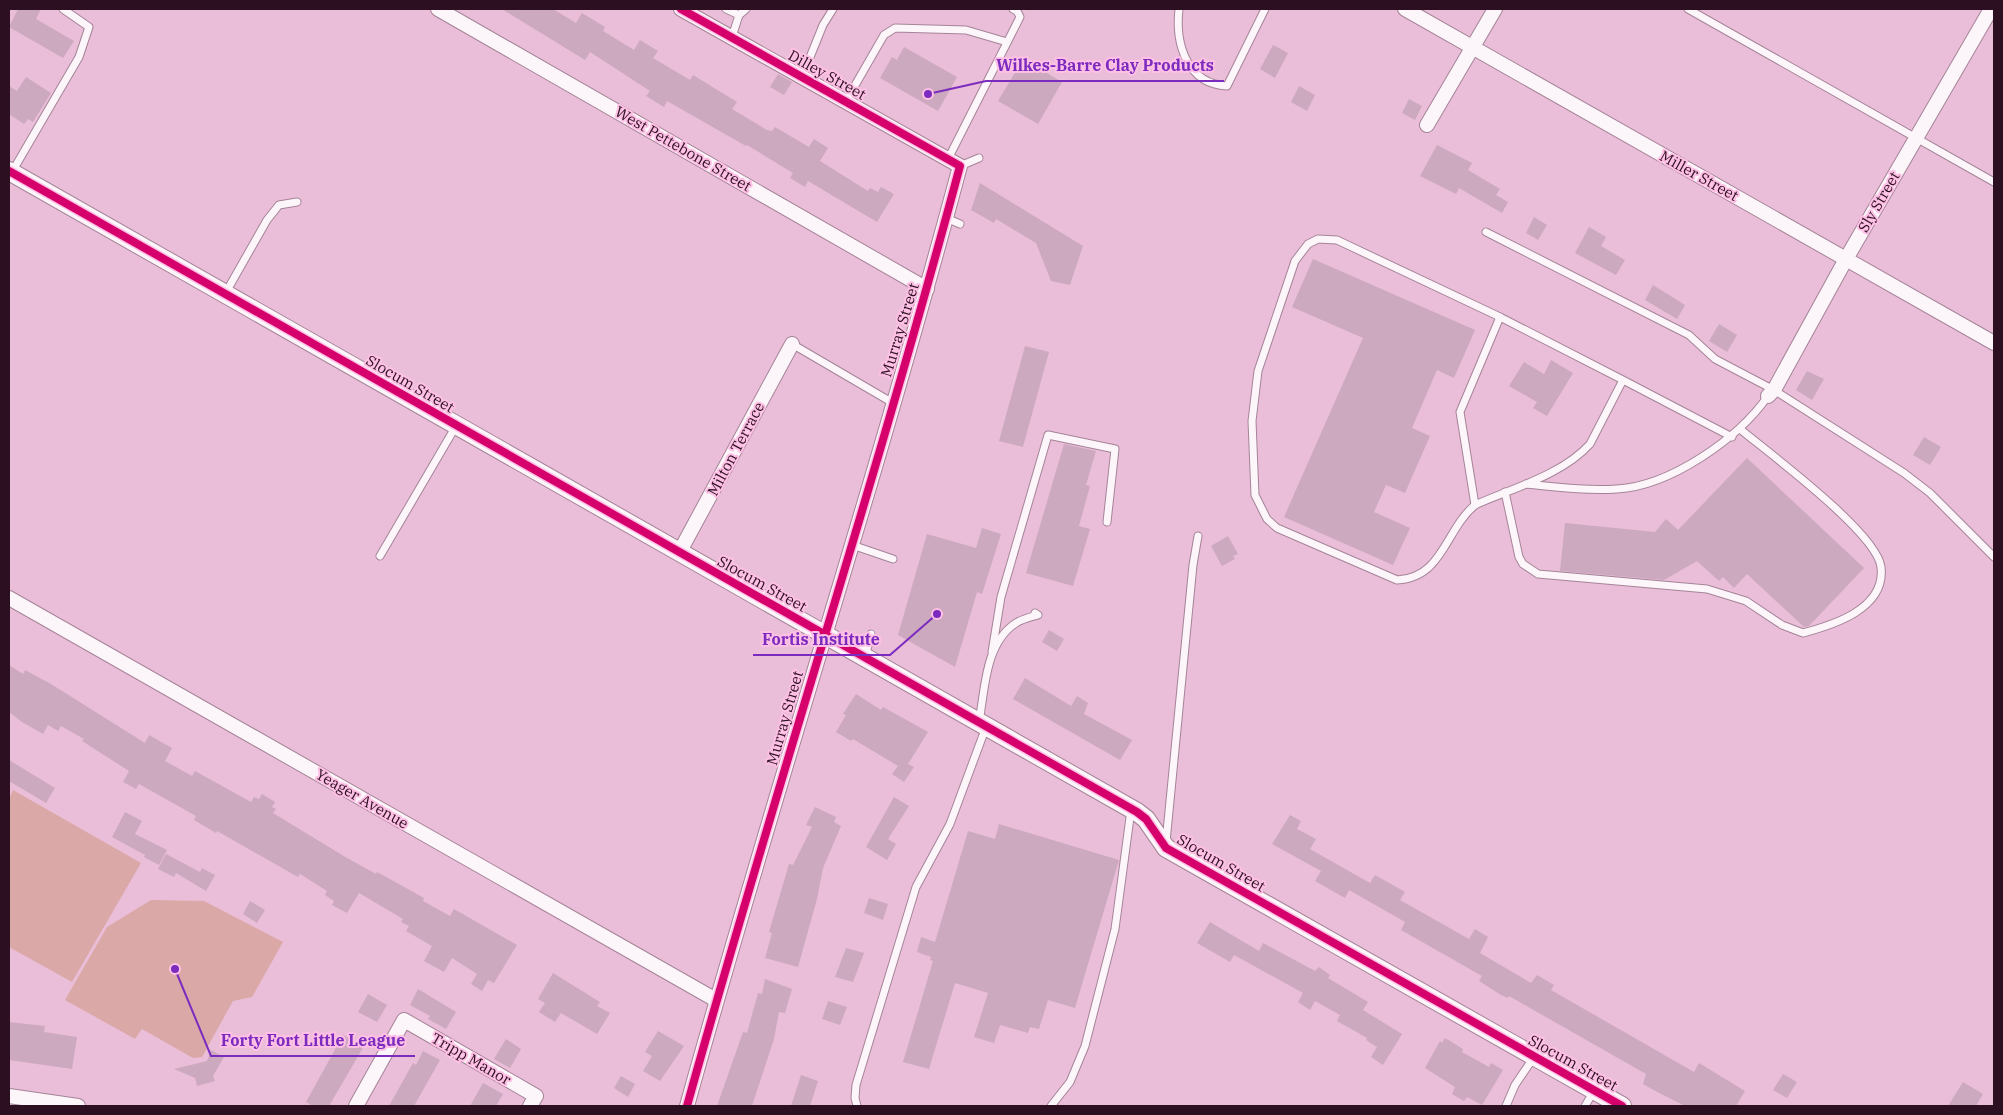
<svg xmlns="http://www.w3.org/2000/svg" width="2003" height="1115" font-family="'IBM Plex Serif',serif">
	<rect width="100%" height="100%" fill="#eabed8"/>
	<g fill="#dba8a8">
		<polygon points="13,790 141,863 72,982 9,947 9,799"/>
		<polygon points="151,900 204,901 283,942 252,997 233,1001 202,1057 193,1058 142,1029 135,1039 65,1000 107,927"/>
	</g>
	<g fill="#cca9be">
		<polygon points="18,9 41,9 36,19 74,41 63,58 9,27"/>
		<polygon points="502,9 553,9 576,23 582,13 605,27 603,31 634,50 640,40 658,51 653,58 690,80 693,75 737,102 732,109 767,130 772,131 775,127 809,147 814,139 828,148 820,161 868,191 870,188 878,192 881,187 894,194 877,222 808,181 805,187 790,178 793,173 747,145 746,146 667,101 664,107 646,96 650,91 590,52 585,60"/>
		<polygon points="1273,45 1288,53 1275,78 1260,69"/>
		<polygon points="904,47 957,77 938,111 880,78 892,57 897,60"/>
		<polygon points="1023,59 1062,82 1038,124 998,101"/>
		<polygon points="778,74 792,82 784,95 770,87"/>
		<polygon points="26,77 51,93 33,122 28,119 24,124 9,114 9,86 17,91"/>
		<polygon points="1299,86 1315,95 1307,111 1291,102"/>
		<polygon points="1409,99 1422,106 1415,120 1402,113"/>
		<polygon points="1437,145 1472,163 1468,170 1500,189 1496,195 1508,202 1502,213 1459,188 1456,194 1420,176"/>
		<polygon points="980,183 1083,246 1070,285 1051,281 1036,243 996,219 994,223 971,210"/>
		<polygon points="1534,217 1547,225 1538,240 1526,233"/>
		<polygon points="1589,227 1606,237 1601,246 1625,260 1616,275 1575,253"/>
		<polygon points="1313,259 1475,330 1454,378 1437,370 1412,428 1430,436 1405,493 1386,485 1374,512 1410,528 1393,565 1284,517 1363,338 1292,307"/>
		<polygon points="1653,285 1685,305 1677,319 1645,300"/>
		<polygon points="1719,324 1737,335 1727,352 1709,341"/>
		<polygon points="1025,346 1049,352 1023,447 999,441"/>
		<polygon points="1551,360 1573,373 1547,416 1533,408 1537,402 1509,386 1524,362 1544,374"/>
		<polygon points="1807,371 1824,379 1812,400 1796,390"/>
		<polygon points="1924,437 1941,447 1930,465 1913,455"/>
		<polygon points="1064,444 1096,451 1086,485 1090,486 1079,526 1090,529 1073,586 1026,573"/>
		<polygon points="1747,458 1864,568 1809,626 1804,627 1747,574 1734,588 1723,577 1719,581 1697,561 1664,580 1560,571 1565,523 1655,532 1666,519 1678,530"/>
		<polygon points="982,528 1001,534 982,594 977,592 955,667 898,635 927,534 976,548"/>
		<polygon points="1228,536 1238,554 1233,556 1235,559 1222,566 1211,546"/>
		<polygon points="1049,630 1064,639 1057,651 1042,642"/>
		<polygon points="9,665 23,674 25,670 51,684 145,743 149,735 172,748 165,761 192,776 195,771 251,802 254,797 259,799 262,794 275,802 272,807 276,809 273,813 347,858 376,874 377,872 424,898 423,901 450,916 454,909 517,945 494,983 488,980 482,991 471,984 477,974 452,958 444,972 424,961 432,946 406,931 409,926 401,922 403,919 359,893 347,913 332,905 334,901 325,895 327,891 300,874 298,877 217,831 216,833 194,820 196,816 139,784 136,789 123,782 129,771 82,741 84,739 61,726 58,731 48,725 43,734 22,722 9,712"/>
		<polygon points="1025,678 1071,706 1077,696 1088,703 1084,714 1132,740 1120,760 1013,699"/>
		<polygon points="856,694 881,710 883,707 928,732 908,764 914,767 904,782 892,774 898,766 853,739 851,741 836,732 846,715 843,714"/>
		<polygon points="9,760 55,788 46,803 9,781"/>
		<polygon points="894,797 909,806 888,839 896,844 887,860 866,847"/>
		<polygon points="815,807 836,817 834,822 841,826 823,868 817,899 798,967 765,958 772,933 769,932 789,864 793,865 812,827 806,825"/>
		<polygon points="125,812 142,821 135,834 167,850 159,865 144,857 145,855 112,837"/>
		<polygon points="1290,815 1301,821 1297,829 1316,839 1310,849 1370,883 1375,875 1405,892 1400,900 1469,939 1475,929 1488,937 1480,953 1531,983 1537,975 1554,985 1551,990 1694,1072 1699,1063 1745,1091 1736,1106 1685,1106 1661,1094 1643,1084 1646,1074 1509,996 1508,998 1501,995 1479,981 1482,976 1401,930 1405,922 1349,890 1345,898 1315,881 1321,871 1272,844"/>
		<polygon points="999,824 1119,860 1075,1008 1048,1000 1039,1029 1030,1027 1028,1033 1000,1025 994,1043 974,1037 988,993 955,983 929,1069 903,1062 933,961 930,960 931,957 917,952 921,937 935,942 968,831 995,839"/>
		<polygon points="166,854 200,872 202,868 215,875 206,891 176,873 174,877 158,869"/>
		<polygon points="869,898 888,904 883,920 864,913"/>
		<polygon points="250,901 265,910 257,923 243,914"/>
		<polygon points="1210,922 1259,951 1263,943 1315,971 1319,967 1330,975 1328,978 1368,1002 1363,1010 1402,1034 1383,1065 1371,1057 1377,1047 1366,1040 1367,1038 1337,1021 1340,1015 1315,1001 1310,1010 1298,1002 1303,993 1234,955 1230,962 1197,943"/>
		<polygon points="846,948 864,953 853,982 835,977"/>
		<polygon points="553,973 600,1002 597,1006 610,1013 597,1034 561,1013 555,1022 539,1012 545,1003 538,999"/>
		<polygon points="765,979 792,989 785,1013 779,1012 774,1039 752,1106 717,1106 743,1032 747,1033 758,993 762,994"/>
		<polygon points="418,989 456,1012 446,1029 428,1019 430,1016 410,1005"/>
		<polygon points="368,994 387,1005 377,1022 358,1012"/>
		<polygon points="828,1001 847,1007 840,1025 822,1019"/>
		<polygon points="9,1022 45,1026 44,1032 77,1037 72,1069 9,1060"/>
		<polygon points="658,1031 684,1046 660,1081 643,1071 652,1056 645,1052"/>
		<polygon points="343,1035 364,1046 329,1106 313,1106 306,1102"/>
		<polygon points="1445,1038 1463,1049 1462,1052 1489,1067 1491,1063 1503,1070 1482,1105 1467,1097 1464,1101 1452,1094 1455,1087 1425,1068 1440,1041 1442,1043"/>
		<polygon points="506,1039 521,1049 510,1068 494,1059"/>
		<polygon points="211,1050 224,1057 213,1076 215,1081 197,1086 195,1078 174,1069 207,1061"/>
		<polygon points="423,1051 440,1060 414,1106 389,1106 413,1063 416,1065"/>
		<polygon points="1783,1074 1797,1082 1787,1098 1773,1090"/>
		<polygon points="801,1075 818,1081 810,1106 791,1106"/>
		<polygon points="621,1076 635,1084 628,1097 614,1088"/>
		<polygon points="1963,1082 1983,1094 1976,1106 1948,1106"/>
		<polygon points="483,1083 503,1094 496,1106 470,1106"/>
	</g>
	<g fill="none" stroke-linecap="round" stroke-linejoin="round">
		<defs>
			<g id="service">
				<polyline points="726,9 739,15 732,37"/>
				<path d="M1179 9C1175 44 1187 84 1227 86L1265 9"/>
				<polyline points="1688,9 1994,182"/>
				<polyline points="739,15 746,9"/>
				<polyline points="802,77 823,25 833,9"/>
				<polyline points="846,101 884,35 895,28 966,30 1007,42"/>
				<polyline points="948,159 1020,17 1017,11 1013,9"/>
				<polyline points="960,166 979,158"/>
				<polyline points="12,172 79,57 89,27 63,9"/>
				<polyline points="946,218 960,224"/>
				<polyline points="1486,232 1689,335 1715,359 1774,390 1904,473 1930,493 1994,557"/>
				<polyline points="225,294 267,220 279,205 297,202"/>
				<polyline points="792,344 893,403"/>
				<path d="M1623 380 1500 317 1460 412 1475 505C1513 488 1562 475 1590 444L1623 380 1732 437"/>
				<path d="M1526 484C1556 487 1587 491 1617 489 1670 486 1738 439 1768 396"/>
				<path d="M1505 492 1519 557 1523 564 1538 574 1707 589 1746 601 1782 625 1803 633C1833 625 1886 609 1881 567 1877 533 1770 454 1740 429"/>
				<path d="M1475 505C1445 530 1443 578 1397 580L1277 528 1267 519 1255 495 1252 421 1258 371 1295 261 1308 244 1318 239 1337 240 1500 317"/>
				<polyline points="852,545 893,559"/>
				<polyline points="380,556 456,426"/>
				<polyline points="992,652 1001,597 1048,435 1115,449 1107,522"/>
				<polyline points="865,657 871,634"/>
				<path d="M979 722C985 689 985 643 1016 623 1022 619 1031 617 1038 615L1035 613"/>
				<polyline points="1166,842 1193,565 1198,536"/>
				<polyline points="857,1106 855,1098 856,1085 916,887 950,824 986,727"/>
				<polyline points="1051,1106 1070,1082 1085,1046 1115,929 1131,810"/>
				<polyline points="1506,1106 1515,1085 1534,1057"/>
				<polyline points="1585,1106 1594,1091"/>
			</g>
			<g id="minor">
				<polyline points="438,9 927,289"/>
				<path d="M681 9 960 166C876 481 774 792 687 1106"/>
				<polyline points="1405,9 1994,343"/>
				<polyline points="1427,125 1495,9"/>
				<polyline points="1768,396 1774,390 1846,259 1991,9"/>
				<polyline points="679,553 792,344"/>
				<polyline points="9,598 716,1000"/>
				<polyline points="9,1096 78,1106"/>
				<polyline points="356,1106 404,1020 536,1096 530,1106"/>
			</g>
			<polyline id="tertiary" points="9,171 1137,812 1146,819 1166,848 1622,1106"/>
		</defs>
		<use href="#service" stroke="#a58498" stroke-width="9"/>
		<use href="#minor" stroke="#a58498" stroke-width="16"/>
		<use href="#tertiary" stroke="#a58498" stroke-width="20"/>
		<use href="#service" stroke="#fcf5f9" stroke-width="7"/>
		<use href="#minor" stroke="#fcf5f9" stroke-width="14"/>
		<use href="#tertiary" stroke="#fcf5f9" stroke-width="18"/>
		<defs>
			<g id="cycleway">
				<path d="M681 9 960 166C876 481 774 792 687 1106"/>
				<polyline points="9,171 1137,812 1146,819 1166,848 1622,1106"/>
			</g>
		</defs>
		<use href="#cycleway" stroke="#ffc0e5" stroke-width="11"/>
		<use href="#cycleway" stroke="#d6006c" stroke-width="8"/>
	</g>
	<g text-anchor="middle" stroke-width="4" stroke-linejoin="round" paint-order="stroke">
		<g font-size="15" fill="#2c1022" stroke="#ffc0e5">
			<text transform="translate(827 75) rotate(29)" y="5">Dilley Street</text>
			<text transform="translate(683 149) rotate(30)" y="5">West Pettebone Street</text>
			<text transform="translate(1699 176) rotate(29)" y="5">Miller Street</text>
			<text transform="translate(1879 202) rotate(-60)" y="5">Sly Street</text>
			<text transform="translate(900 330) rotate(-73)" y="5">Murray Street</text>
			<text transform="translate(410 384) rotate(30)" y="5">Slocum Street</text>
			<text transform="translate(736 449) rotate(-62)" y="5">Milton Terrace</text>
			<text transform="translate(762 584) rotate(29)" y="5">Slocum Street</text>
			<text transform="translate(785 718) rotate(-74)" y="5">Murray Street</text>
			<text transform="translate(362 799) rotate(30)" y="5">Yeager Avenue</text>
			<text transform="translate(1221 863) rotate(30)" y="5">Slocum Street</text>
			<text transform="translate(471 1059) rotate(30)" y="5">Tripp Manor</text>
			<text transform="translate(1573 1063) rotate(29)" y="5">Slocum Street</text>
		</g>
	</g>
	<path fill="none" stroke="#7b2cbf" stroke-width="2" d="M928 94L986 81H1224M937 614L890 655H753M175 969L211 1056H415"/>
	<g fill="#7b2cbf" stroke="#ffc0e5" stroke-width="2">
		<circle cx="928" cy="94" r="5"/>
		<circle cx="937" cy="614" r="5"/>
		<circle cx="175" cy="969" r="5"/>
	</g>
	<g font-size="16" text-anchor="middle" font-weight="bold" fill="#7b2cbf" stroke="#ffc0e5" stroke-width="4" stroke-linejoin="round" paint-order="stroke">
		<text x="1105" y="71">Wilkes-Barre Clay Products</text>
		<text x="821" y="645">Fortis Institute</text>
		<text x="313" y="1046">Forty Fort Little League</text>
	</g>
	<rect width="2003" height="1115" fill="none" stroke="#2c1022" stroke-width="20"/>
</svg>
